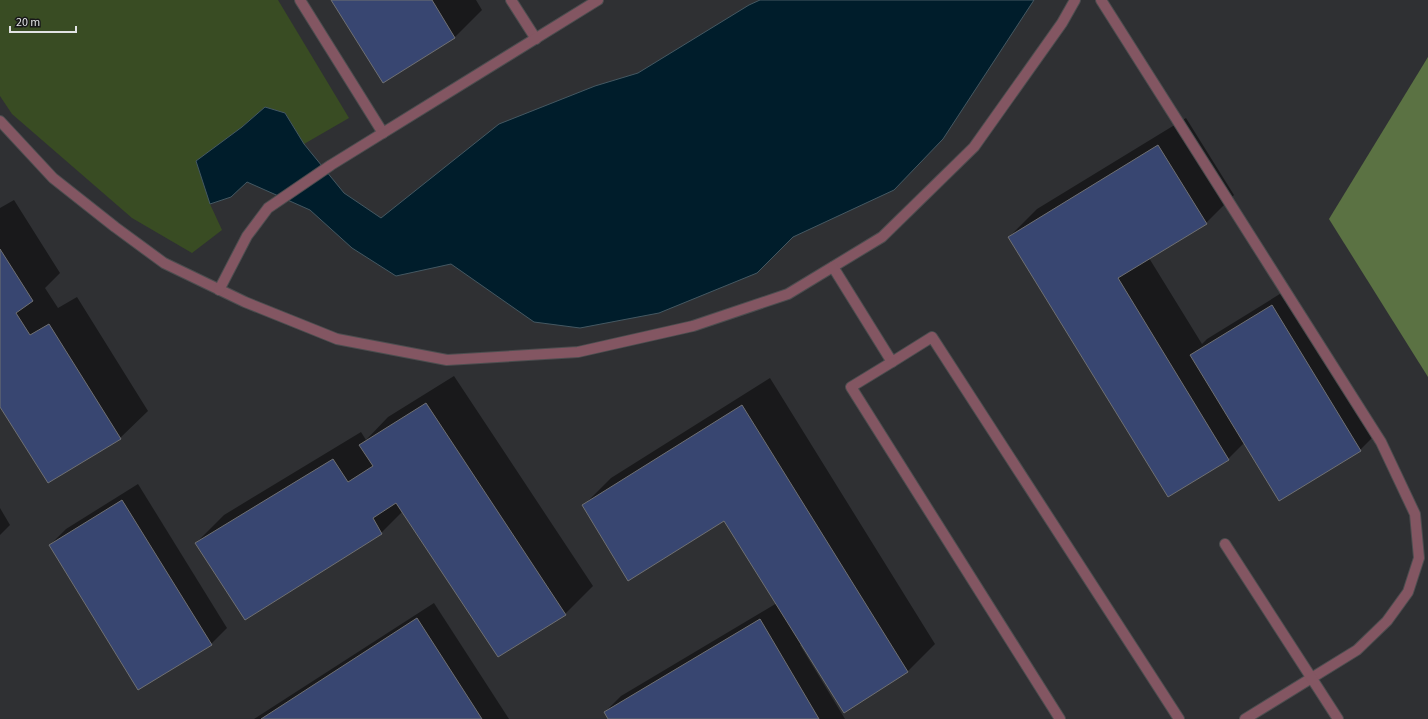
<svg xmlns="http://www.w3.org/2000/svg" width="1428" height="719" font-family="'Source Sans 3',sans-serif">
	<rect width="100%" height="100%" fill="#2f3033"/>
	<polygon fill="#394c23" points="0,0 278,0 349,118 304,144 285,113 265,107 242,127 210,204 222,230 192,253 132,218 12,114 0,96"/>
	<polygon fill="#5b7243" points="1428,57 1428,377 1329,219"/>
	<polygon fill="#001d2b" stroke="#445862" points="760,0 1034,0 943,139 894,190 793,237 757,273 659,313 580,328 534,322 451,264 396,276 352,248 310,210 247,182 231,197 210,204 196,161 242,127 265,107 285,113 304,144 344,193 381,218 499,124 595,86 638,73 749,5"/>
	<g fill="#0007">
		<polygon points="333,0 476,0 482,10 455,37"/>
		<polygon points="1186,118 1234,195 1206,223 1149,258 1202,344 1207,339 1288,289 1376,434 1360,450 1279,499 1244,443 1228,459 1168,496 1009,237 1037,209"/>
		<polygon points="14,200 60,273 45,288 58,308 77,297 148,411 120,438 0,405 0,208"/>
		<polygon points="454,376 593,586 565,614 403,511 381,533 245,619 196,543 224,515 361,432 366,440 388,417"/>
		<polygon points="770,378 935,644 908,671 844,711 802,644 800,645 845,719 609,719 605,712 621,696 777,603 725,519 583,506 611,478"/>
		<polygon points="138,484 227,628 211,644 50,545 66,529"/>
		<polygon points="0,508 10,525 0,535"/>
		<polygon points="434,603 509,719 254,719"/>
	</g>
	<g fill="#384671" stroke="#6f7073">
		<polygon points="331,0 432,0 455,38 383,83"/>
		<polygon points="1158,145 1207,224 1118,278 1229,460 1168,497 1008,237"/>
		<polygon points="0,249 33,301 16,313 30,335 49,324 121,439 48,483 0,407"/>
		<polygon points="1272,305 1361,451 1279,501 1190,355"/>
		<polygon points="426,403 566,615 498,657 396,503 373,518 382,534 245,620 195,543 333,459 348,482 373,466 359,445"/>
		<polygon points="742,405 908,672 844,713 724,521 628,581 582,505"/>
		<polygon points="122,500 212,645 138,690 49,545"/>
		<polygon points="417,618 482,719 261,719"/>
		<polygon points="760,619 819,719 608,719 604,712"/>
	</g>
	<g fill="none" stroke-linecap="round" stroke-linejoin="round">
		<defs>
			<g id="service">
				<polyline points="300,0 383,133"/>
				<polyline points="511,0 536,39"/>
				<polyline points="1101,0 1381,442 1415,514 1419,558 1408,592 1387,621 1357,650 1245,719"/>
				<polyline points="0,121 53,178 115,227 164,263 245,302 337,339 447,360 578,352 693,326 788,294 882,237 974,147 1062,23 1075,0"/>
				<polyline points="833,267 892,362 932,337 1179,719"/>
				<polyline points="219,290 247,236 268,208 331,165 598,0"/>
				<polyline points="892,362 851,387 1060,719"/>
				<polyline points="1225,544 1338,719"/>
			</g>
		</defs>
		<use href="#service" stroke="#4c4d4f" stroke-width="12"/>
		<use href="#service" stroke="#835662" stroke-width="10"/>
	</g>
	<path d="M10 26v6h66v-6" fill="none" stroke="#e2e3e4" stroke-width="2"/>
	<text x="16" y="26" font-size="12" fill="#e2e3e4" stroke="#181819" stroke-width="3" paint-order="stroke">20 m</text>
</svg>
